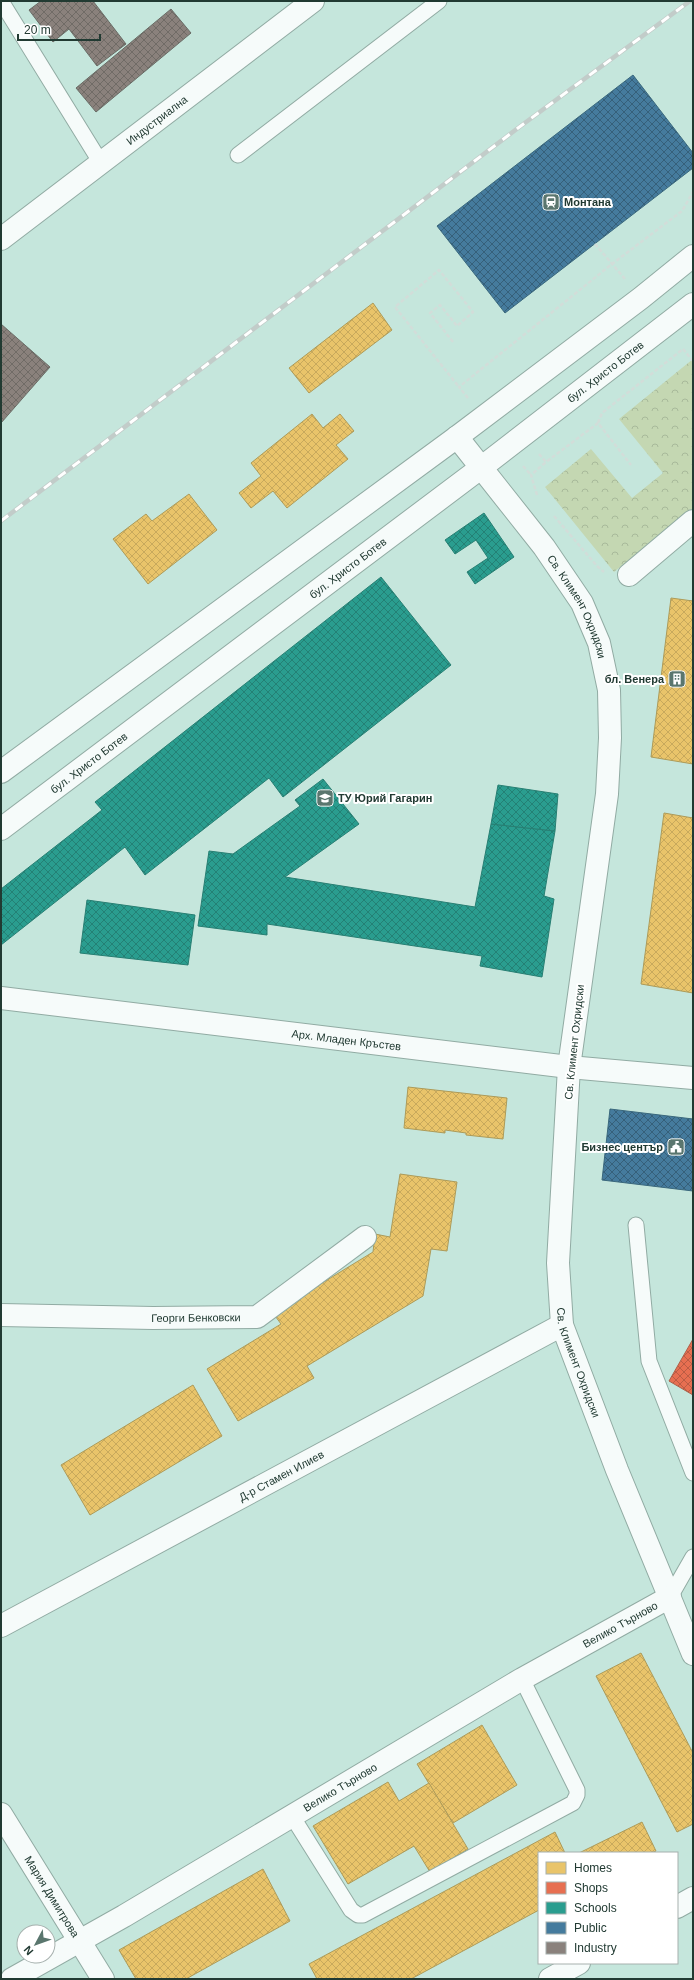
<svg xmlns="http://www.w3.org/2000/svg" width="694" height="1980" font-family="Arial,sans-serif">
	<defs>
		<pattern id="park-crowns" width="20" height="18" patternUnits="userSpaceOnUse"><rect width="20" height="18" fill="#c4d7b2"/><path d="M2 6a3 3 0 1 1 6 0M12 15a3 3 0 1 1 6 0" fill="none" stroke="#a8b99a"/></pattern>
		<pattern id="homes-cross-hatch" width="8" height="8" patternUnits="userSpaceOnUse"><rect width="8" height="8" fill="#e9c46a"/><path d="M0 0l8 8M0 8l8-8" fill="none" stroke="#c8a95c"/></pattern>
		<pattern id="shops-cross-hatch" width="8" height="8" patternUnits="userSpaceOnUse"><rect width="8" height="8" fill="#e76f51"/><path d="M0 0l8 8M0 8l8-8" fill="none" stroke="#bb5c44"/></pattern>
		<pattern id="schools-cross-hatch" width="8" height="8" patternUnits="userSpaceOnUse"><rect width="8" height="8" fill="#2a9d8f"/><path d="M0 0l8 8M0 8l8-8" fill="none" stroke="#248175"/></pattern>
		<pattern id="public-cross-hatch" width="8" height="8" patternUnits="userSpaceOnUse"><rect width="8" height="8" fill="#457b9d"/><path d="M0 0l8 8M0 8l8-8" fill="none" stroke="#36607a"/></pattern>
		<pattern id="industry-cross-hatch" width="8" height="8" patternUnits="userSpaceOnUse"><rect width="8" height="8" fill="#8a817c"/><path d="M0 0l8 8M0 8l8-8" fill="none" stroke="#706b66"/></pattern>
	</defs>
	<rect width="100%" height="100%" fill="#c5e6dc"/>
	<polygon fill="url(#park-crowns)" points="693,359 693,508 614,572 545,487 591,449 632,498 663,473 619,419"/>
	<g fill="url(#homes-cross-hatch)" stroke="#ad9b59">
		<polygon points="373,303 392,330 309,393 289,368"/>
		<polygon points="312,414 323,428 340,414 354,431 336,445 348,459 287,508 273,491 251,508 239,493 261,476 251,463"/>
		<polygon points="189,494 217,530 148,584 113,539 146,514 152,521"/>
		<polygon points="671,598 693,601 693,764 651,757"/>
		<polygon points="664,813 693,818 693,993 641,984"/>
		<polygon points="408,1087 507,1098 503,1139 466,1135 466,1133 445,1130 445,1133 404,1128"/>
		<polygon points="400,1174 457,1182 447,1251 431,1249 423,1296 307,1366 314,1378 238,1421 207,1369 281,1324 273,1313 373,1252 375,1234 390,1237"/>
		<polygon points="193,1385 222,1436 90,1515 61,1465"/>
		<polygon points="641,1653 693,1753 693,1824 677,1832 596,1676"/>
		<polygon points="482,1725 517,1785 453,1823 417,1764"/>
		<polygon points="388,1782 399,1801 429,1783 468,1849 430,1872 414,1846 348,1884 313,1826"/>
		<polygon points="642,1822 656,1851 651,1853 579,1853"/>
		<polygon points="555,1832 565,1853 539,1853 539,1910 411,1979 317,1979 309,1964"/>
		<polygon points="263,1869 290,1921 186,1979 136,1979 119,1950"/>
	</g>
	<polygon fill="url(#shops-cross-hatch)" stroke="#ac5f48" points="693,1339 693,1395 669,1381"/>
	<g fill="url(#schools-cross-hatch)" stroke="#277f73">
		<polygon points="484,513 514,557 475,584 467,572 488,558 476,540 455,554 445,540"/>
		<polygon points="381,577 451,665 283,797 269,778 145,875 125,847 1,945 1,889 102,810 95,802"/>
		<polygon points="323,779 359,824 285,877 475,907 491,824 555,831 544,896 554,899 542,977 480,966 482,956 267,924 267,935 198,926 209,851 233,854 300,806 295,800"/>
		<polygon points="498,785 558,794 555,831 491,824"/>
		<polygon points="87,900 195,915 188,965 80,953"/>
	</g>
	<g fill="url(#public-cross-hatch)" stroke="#3a687d">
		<polygon points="633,75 693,153 693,168 505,313 437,226"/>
		<polygon points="610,1109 693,1119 693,1191 602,1180"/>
	</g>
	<g fill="url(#industry-cross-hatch)" stroke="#6a6c66">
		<polygon points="41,1 93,1 126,44 97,66 69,29 53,42 29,10"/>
		<polygon points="171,9 191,33 96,112 76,88"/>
		<polygon points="1,324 50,367 1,423"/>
	</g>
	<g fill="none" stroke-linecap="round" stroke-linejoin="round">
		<defs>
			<g id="lane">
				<polyline points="1,1 101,163"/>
				<polyline points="238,155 439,1"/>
				<polyline points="636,1225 649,1361 693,1473"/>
				<polyline points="670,1597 693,1557"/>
				<polyline points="292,1816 351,1910 358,1915 363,1915 573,1803 577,1795 577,1790 522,1679"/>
			</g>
			<g id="street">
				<path id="s1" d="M1 239 313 1"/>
				<path id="s2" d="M457 437 544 547 582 603 599 643 609 690 610 738 607 794 569 1067 558 1263 562 1325 617 1470 693 1654"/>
				<polyline points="629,575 693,521"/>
				<path id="s3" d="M1 998 569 1067 693 1078"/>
				<path id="s4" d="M1 1315 153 1318 257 1317 365 1237"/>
				<path id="s5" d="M1 1626 562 1325"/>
				<path id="s6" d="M1 1814 103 1979"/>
				<polyline points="677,1907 693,1898"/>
				<path id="s7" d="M12 1979 124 1916 522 1679 670 1597"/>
				<polyline points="550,1979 579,1963"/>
			</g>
			<g id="secondary">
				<polyline points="1,772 457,437 641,298 693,256"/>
				<path id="s8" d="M1 829 482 467 693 304"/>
			</g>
		</defs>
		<use href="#lane" stroke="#91aba3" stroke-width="17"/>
		<use href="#street" stroke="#91aba3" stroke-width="24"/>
		<use href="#secondary" stroke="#91aba3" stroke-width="24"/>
		<g stroke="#d2ddd9" stroke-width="2.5" stroke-dasharray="4 2" stroke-linecap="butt">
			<polyline points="595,244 625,279"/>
			<polyline points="453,342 430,313 440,305 457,326 473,312 439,270 395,307 459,387"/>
			<polyline points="683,349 693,361"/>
			<polyline points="468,398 459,387 612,264 682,211 693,192"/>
			<polyline points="598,423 602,413 683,349"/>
			<polyline points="539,454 546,462 598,423 631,465"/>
			<polyline points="523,466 531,475"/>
			<polyline points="537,495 531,475 546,462"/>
			<polyline points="554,516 597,566 604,572"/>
		</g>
		<use href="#lane" stroke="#f6fbfa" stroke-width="15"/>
		<use href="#street" stroke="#f6fbfa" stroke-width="22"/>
		<use href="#secondary" stroke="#f6fbfa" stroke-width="22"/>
		<defs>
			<polyline id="rail" points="1,521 518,128 690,1"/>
		</defs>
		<use href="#rail" stroke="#c2ccc9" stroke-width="4.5"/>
		<use href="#rail" stroke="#fff" stroke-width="3" stroke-dasharray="9" stroke-linecap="butt"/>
	</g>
	<defs>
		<symbol id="station-square" viewBox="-11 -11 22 22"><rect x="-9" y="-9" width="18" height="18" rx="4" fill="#5a766e" stroke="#fff"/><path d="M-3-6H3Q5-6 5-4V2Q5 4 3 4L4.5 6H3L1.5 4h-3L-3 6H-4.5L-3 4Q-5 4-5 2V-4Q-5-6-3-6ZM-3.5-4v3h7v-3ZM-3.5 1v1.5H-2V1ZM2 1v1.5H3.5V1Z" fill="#fff"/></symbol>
		<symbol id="building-square" viewBox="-11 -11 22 22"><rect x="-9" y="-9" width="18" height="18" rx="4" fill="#5a766e" stroke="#fff"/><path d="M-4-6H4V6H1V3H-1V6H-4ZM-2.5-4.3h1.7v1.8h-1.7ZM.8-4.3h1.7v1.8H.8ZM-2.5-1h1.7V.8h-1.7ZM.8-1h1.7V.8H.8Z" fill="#fff"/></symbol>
		<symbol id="school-square" viewBox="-11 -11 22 22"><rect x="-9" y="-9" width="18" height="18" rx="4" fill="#5a766e" stroke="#fff"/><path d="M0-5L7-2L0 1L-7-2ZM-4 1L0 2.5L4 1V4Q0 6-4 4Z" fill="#fff"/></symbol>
		<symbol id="civic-square" viewBox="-11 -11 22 22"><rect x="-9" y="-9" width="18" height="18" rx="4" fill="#5a766e" stroke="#fff"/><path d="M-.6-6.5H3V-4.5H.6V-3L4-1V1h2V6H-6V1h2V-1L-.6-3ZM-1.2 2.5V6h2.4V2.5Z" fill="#fff"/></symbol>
	</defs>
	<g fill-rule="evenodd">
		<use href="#station-square" x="541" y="192" width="20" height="20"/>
		<use href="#building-square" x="667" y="669" width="20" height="20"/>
		<use href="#school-square" x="315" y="788" width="20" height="20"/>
		<use href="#civic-square" x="666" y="1137" width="20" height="20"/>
	</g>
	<g text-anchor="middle" stroke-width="4" stroke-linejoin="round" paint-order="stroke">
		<g font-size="11" fill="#213a32" stroke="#fff">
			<text dy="4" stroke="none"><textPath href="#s1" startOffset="196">Индустриална</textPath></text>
			<text dy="4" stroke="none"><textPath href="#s8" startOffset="758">бул. Христо Ботев</textPath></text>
			<text dy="4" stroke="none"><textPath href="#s8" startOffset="434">бул. Христо Ботев</textPath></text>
			<text dy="4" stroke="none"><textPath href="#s2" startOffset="209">Св. Климент Охридски</textPath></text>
			<text dy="4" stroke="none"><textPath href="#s8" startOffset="110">бул. Христо Ботев</textPath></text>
			<text dy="4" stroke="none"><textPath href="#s3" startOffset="348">Арх. Младен Кръстев</textPath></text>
			<text transform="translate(574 1042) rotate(-84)" y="4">Св. Климент Охридски</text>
			<text dy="4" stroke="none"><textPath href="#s4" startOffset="195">Георги Бенковски</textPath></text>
			<text dy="4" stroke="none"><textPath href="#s2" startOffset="978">Св. Климент Охридски</textPath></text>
			<text dy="4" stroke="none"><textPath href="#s5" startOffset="318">Д-р Стамен Илиев</textPath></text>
			<text dy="4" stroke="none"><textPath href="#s7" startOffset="704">Велико Търново</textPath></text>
			<text dy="4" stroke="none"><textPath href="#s7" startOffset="380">Велико Търново</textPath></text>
			<text dy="4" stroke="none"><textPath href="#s6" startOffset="97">Мария Димитрова</textPath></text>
		</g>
		<g font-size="11" font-weight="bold" fill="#213a32" stroke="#fff" text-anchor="start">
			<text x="564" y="206">Монтана</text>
			<text x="664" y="683" text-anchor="end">бл. Венера</text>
			<text x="338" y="802">ТУ Юрий Гагарин</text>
			<text x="663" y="1151" text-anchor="end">Бизнес център</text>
		</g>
	</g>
	<rect width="694" height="1980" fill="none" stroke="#213a32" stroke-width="4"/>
	<rect x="538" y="1852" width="140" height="112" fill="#ffffff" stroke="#a6b0ad"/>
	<rect x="546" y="1862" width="20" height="12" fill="#e9c46a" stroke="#a6b0ad"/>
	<text x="574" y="1872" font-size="12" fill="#213a32">Homes</text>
	<rect x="546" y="1882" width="20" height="12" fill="#e76f51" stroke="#a6b0ad"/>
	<text x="574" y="1892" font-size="12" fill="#213a32">Shops</text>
	<rect x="546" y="1902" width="20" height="12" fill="#2a9d8f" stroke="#a6b0ad"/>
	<text x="574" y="1912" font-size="12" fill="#213a32">Schools</text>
	<rect x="546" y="1922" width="20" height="12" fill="#457b9d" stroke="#a6b0ad"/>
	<text x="574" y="1932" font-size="12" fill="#213a32">Public</text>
	<rect x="546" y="1942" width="20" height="12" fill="#8a817c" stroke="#a6b0ad"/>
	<text x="574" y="1952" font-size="12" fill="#213a32">Industry</text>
	<g transform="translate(36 1944) rotate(229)"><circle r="19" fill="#ffffff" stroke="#a6b0ad"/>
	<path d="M0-3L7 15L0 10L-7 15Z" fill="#5a766e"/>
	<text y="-6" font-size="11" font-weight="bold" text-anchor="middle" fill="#213a32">N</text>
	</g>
	<path d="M18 34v6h82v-6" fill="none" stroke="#213a32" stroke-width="2"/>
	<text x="24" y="34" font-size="12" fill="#213a32" stroke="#ffffff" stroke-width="3" paint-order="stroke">20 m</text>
</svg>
